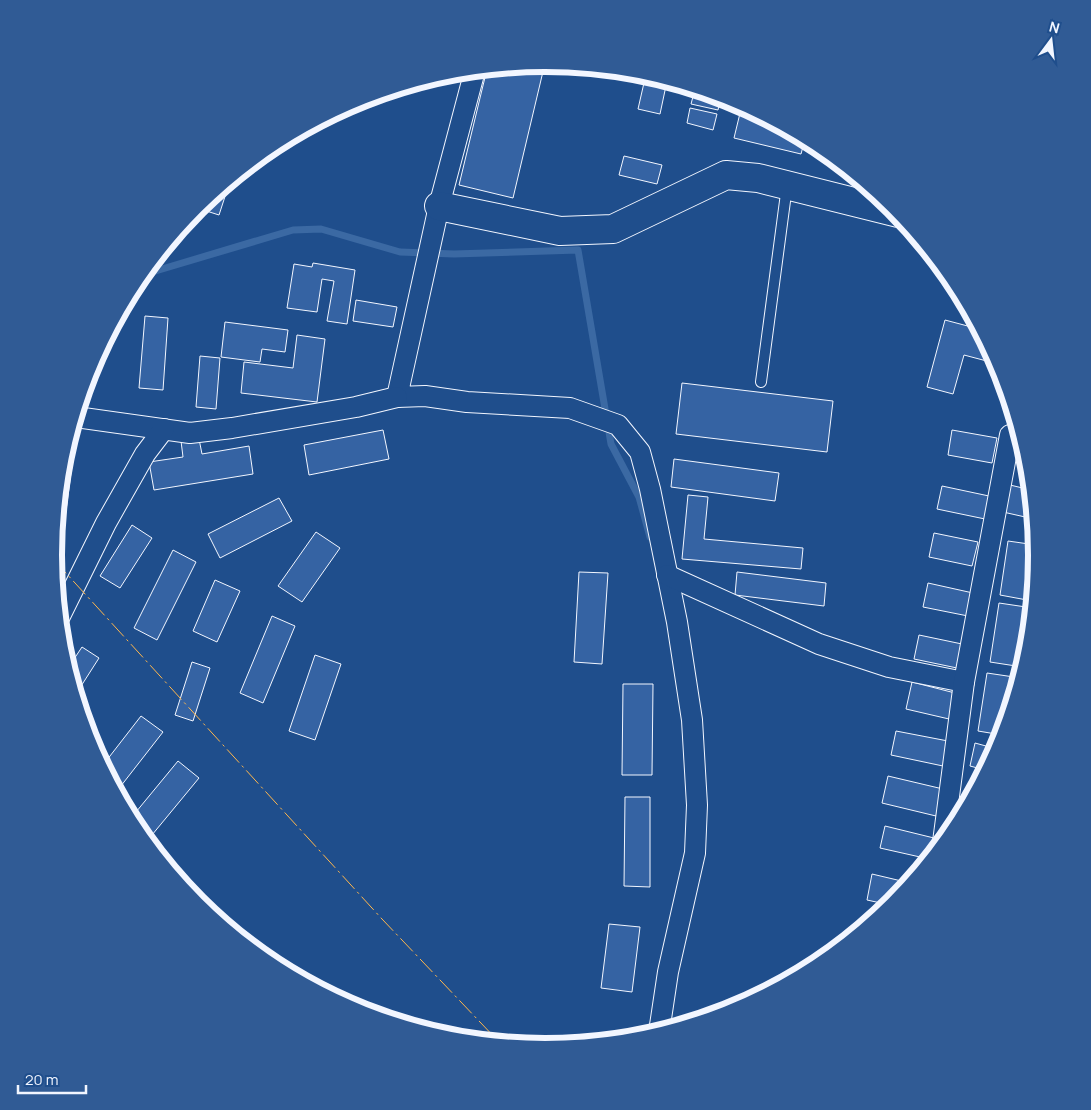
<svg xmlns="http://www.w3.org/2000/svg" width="1091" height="1110" font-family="Manrope,sans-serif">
	<rect width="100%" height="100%" fill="#1f4e8c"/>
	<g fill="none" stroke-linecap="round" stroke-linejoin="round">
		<polyline stroke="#3b69a3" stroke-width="7" points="142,275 293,230 321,229 400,252 454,254 578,250 611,444 639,497 650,537"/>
	</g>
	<g fill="#3563a3" stroke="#f2f6ff">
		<polygon points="545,63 513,198 459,185 487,69"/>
		<polygon points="646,74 667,81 660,114 638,109"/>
		<polygon points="695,89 721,97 718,110 691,104"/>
		<polygon points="690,108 717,114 713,130 687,123"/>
		<polygon points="741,109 757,113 805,139 801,154 734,138"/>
		<polygon points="624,156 662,165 657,184 619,175"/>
		<polygon points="230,181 219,215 197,208 198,207"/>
		<polygon points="313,263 355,270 347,324 327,321 334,281 322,279 317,312 287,308 294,264 312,267"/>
		<polygon points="356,300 397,307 393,327 353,321"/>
		<polygon points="145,316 168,318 163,390 139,388"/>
		<polygon points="945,320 979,329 998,364 964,355 953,394 927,387"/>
		<polygon points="225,322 288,330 285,352 262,349 260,362 221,357"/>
		<polygon points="297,335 325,339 317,402 241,393 244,362 293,368"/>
		<polygon points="200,356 220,358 216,409 196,407"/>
		<polygon points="682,383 833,401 827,452 676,434"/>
		<polygon points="383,430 389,459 309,475 304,445"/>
		<polygon points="952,430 997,438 992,463 948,455"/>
		<polygon points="199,439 202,454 249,446 253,474 154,490 149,462 183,457 181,441"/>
		<polygon points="68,442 75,443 65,518 57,517 63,459"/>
		<polygon points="1023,443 1028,459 1028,465 1018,463"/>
		<polygon points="674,459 779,473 775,501 671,487"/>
		<polygon points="1010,485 1031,490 1034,519 1003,512"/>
		<polygon points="942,486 989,496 985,519 937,509"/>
		<polygon points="688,495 708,497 704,539 803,548 801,569 682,559"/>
		<polygon points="279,498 292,521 220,558 208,534"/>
		<polygon points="132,525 152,538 120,588 100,576"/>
		<polygon points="316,532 340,548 302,602 278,586"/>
		<polygon points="934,533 978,542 972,566 929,557"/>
		<polygon points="1008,541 1036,545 1027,600 1000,595"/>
		<polygon points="173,550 196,562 157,640 134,628"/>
		<polygon points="55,571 64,573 60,589 57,588"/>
		<polygon points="579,572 608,573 602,664 574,662"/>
		<polygon points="737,572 826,583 824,606 735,595"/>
		<polygon points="215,580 240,591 217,642 193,631"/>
		<polygon points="928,583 973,593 968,616 923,607"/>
		<polygon points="999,603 1026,607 1016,666 990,662"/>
		<polygon points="272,616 295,626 263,703 240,693"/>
		<polygon points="919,635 962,644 957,668 914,659"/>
		<polygon points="82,647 99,658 76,694 68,668"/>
		<polygon points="315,655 341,664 315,740 289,731"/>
		<polygon points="192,662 210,668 193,721 175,715"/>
		<polygon points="987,673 1014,677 1006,722 1002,735 978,731"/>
		<polygon points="912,682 955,693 949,719 906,709"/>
		<polygon points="623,684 653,684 652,775 622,775"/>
		<polygon points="141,716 163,732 117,791 103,765"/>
		<polygon points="896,731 948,741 943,766 891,755"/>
		<polygon points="975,743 997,749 985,770 970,766"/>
		<polygon points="178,761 199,778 147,841 136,828 131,818"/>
		<polygon points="888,776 943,789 936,816 882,803"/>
		<polygon points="966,792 973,793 962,814 961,814"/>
		<polygon points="625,797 650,797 650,887 624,886"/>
		<polygon points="885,826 934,838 929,859 880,848"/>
		<polygon points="872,874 910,883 890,905 867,900"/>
		<polygon points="609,924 640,927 632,992 601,988"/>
	</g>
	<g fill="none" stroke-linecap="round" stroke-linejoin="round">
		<defs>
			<polyline id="lane" points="761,382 787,186"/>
			<g id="street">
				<polyline points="475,70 439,206 397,397 425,396 467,402 570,408 618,425 640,452 650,489 677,622 692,720 697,805 695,853 668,972 659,1032"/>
				<polyline points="76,417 190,433 232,428 356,407 397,397"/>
				<polyline points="667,575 819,644 889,667 964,682"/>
				<polyline points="60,616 106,523 145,454 164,429"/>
				<polyline points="943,842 964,682 1010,435"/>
			</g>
			<polyline id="secondary" points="439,206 560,231 613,229 726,175 758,178 898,213"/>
		</defs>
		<use href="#lane" stroke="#f2f6ff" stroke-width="12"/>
		<use href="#street" stroke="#f2f6ff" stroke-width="22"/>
		<use href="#secondary" stroke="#f2f6ff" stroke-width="30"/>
		<use href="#lane" stroke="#1f4e8c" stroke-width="10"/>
		<use href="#street" stroke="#1f4e8c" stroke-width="20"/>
		<use href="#secondary" stroke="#1f4e8c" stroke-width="28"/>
		<polyline stroke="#ffb74d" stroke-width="1" stroke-dasharray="18 4 2.5 4" stroke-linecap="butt" points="54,560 382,919 499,1042"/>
	</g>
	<path d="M0 0H1091V1110H0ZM62 555a483 483 0 1 1 966 0a483 483 0 1 1-966 0Z" fill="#305b95" fill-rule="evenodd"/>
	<path fill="none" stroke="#f2f6ff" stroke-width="6" d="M62 555a483 483 0 1 1 966 0a483 483 0 1 1-966 0Z"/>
	<g transform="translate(1051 40) rotate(15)" stroke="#1f4e8c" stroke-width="4" paint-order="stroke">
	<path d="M0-4L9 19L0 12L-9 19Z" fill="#f2f6ff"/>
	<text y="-8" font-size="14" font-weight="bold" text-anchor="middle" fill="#f2f6ff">N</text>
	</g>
	<path d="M18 1085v8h68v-8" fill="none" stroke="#f2f6ff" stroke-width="2.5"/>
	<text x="25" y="1085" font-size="15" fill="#f2f6ff" stroke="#1f4e8c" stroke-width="4" paint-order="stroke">20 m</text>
</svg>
